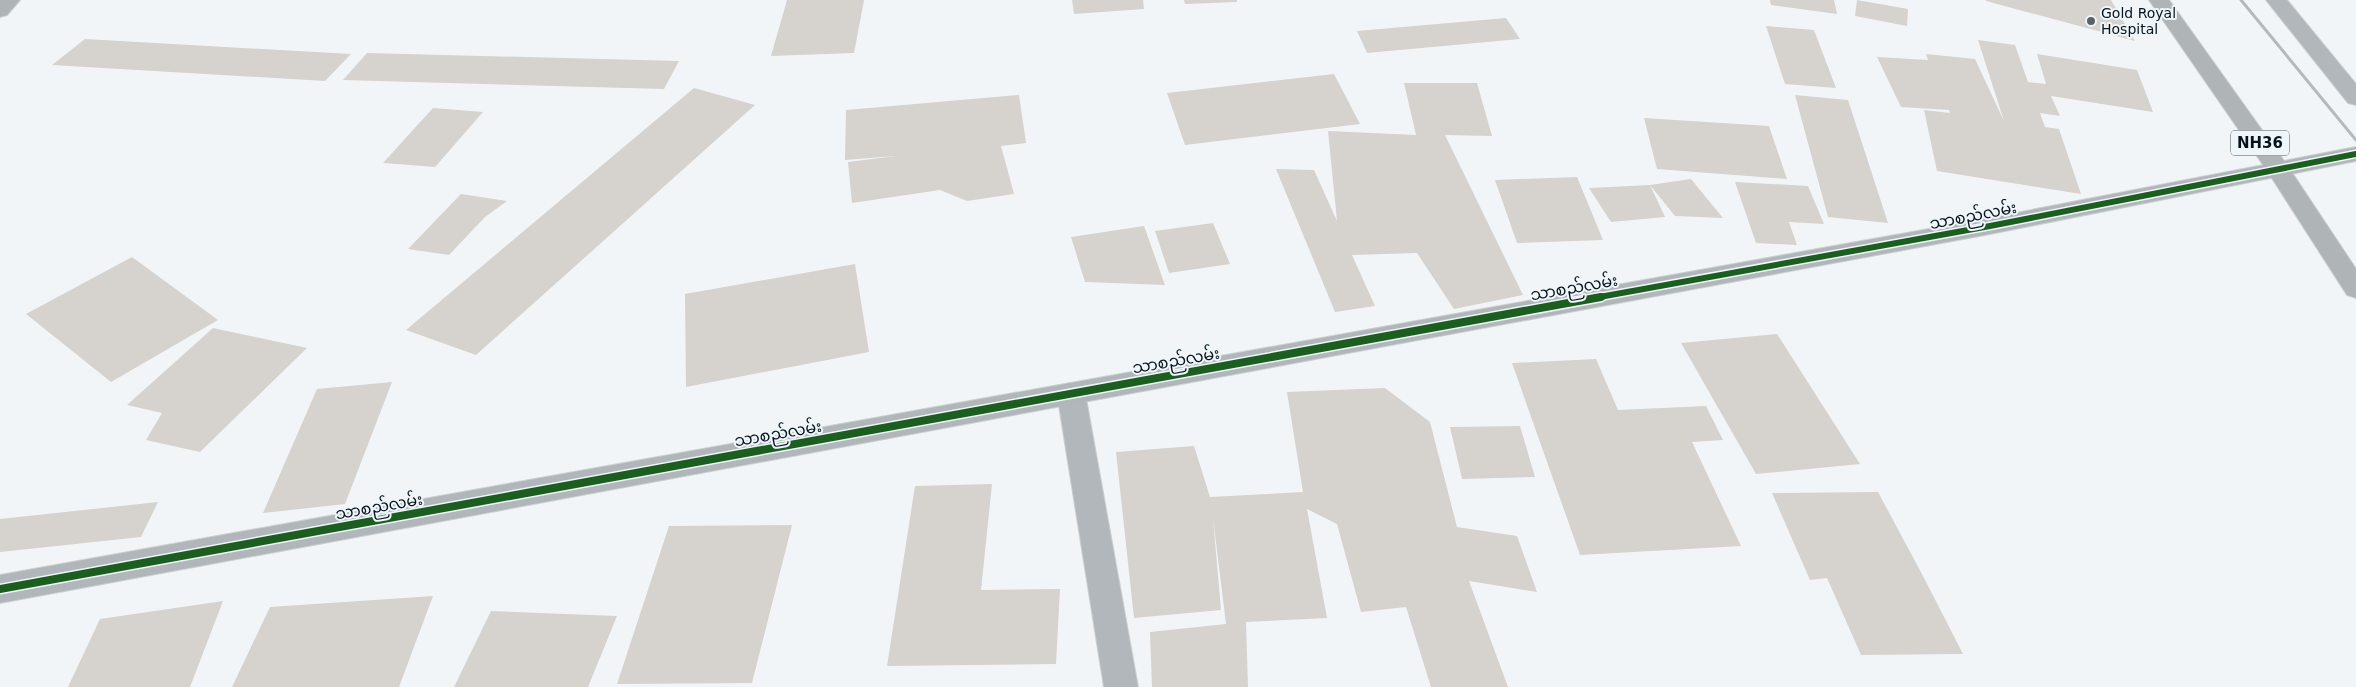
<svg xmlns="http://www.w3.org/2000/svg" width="2356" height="687" font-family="'DejaVu Sans','Noto Sans Myanmar',sans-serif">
	<rect width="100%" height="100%" fill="#f2f5f7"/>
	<g fill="#d6d2ce">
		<polygon points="787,0 864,0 854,53 771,56"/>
		<polygon points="1072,0 1143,0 1144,9 1074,14"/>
		<polygon points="1184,0 1237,0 1237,2 1185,4"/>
		<polygon points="1770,0 1834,0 1837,14 1771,5"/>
		<polygon points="1857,0 1908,9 1907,26 1855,16"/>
		<polygon points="1986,0 2111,0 2135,41 1986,1"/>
		<polygon points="1506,18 1520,39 1367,53 1357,31"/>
		<polygon points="1766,26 1814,30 1836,88 1785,84"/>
		<polygon points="85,39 351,54 325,81 52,65"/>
		<polygon points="1978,40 2015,45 2028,82 2046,84 2037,54 2137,70 2153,112 2051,96 2060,116 2040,113 2045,127 2059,129 2081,194 1937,171 1924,110 1950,113 1949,110 1901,107 1877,57 1928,60 1926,54 1975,59 2004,121"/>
		<polygon points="367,53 679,61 664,89 343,80"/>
		<polygon points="1334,74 1360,124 1185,145 1167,93"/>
		<polygon points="1404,83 1477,83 1492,136 1445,135 1523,295 1454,309 1417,253 1352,255 1375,306 1335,312 1276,169 1314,170 1337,221 1328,131 1416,135"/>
		<polygon points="694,88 755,105 476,355 406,330"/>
		<polygon points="1019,95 1026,143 1001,146 1014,194 967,201 940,190 852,203 848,162 896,156 845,160 846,110"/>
		<polygon points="1795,95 1848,100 1888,223 1828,217"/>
		<polygon points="433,108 483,112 435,167 383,163"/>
		<polygon points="1644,118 1769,126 1787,179 1657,169"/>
		<polygon points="1577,177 1603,240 1517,243 1495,180"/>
		<polygon points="1691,179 1723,218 1675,216 1650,185"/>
		<polygon points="1735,182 1808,186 1824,224 1789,222 1797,245 1756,243"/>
		<polygon points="1650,185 1665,217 1611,222 1589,188"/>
		<polygon points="461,194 507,201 485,217 449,255 408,249"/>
		<polygon points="1213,223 1230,264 1169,273 1155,231"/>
		<polygon points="1144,226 1165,285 1085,282 1071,237"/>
		<polygon points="132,257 218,320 111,382 26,314"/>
		<polygon points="855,264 869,352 686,387 685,294"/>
		<polygon points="213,328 307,348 200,452 146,440 162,413 127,405"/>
		<polygon points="1777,334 1860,464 1756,474 1681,343"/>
		<polygon points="1596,359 1618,410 1706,406 1723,440 1692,442 1741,546 1580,555 1512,363"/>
		<polygon points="392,382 345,504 263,513 317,389"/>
		<polygon points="1385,388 1430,422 1457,527 1517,536 1537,592 1469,581 1508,687 1431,687 1406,607 1361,612 1337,524 1307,509 1327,618 1246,622 1248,687 1152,687 1150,632 1226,624 1213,518 1221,610 1134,618 1116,452 1194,446 1210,497 1303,492 1287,392"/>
		<polygon points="1520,426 1535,477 1462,479 1450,427"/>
		<polygon points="992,484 981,590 1060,589 1056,664 887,666 915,486"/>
		<polygon points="1878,492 1923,576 1963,654 1861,655 1827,578 1810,580 1772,493"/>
		<polygon points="158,502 141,537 0,552 0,519"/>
		<polygon points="792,525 752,683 617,684 669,526"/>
		<polygon points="433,596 399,687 232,687 270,607"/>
		<polygon points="223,601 190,687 68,687 100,619"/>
		<polygon points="491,611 617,616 588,687 454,687"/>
	</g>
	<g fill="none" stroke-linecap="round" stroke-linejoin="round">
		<defs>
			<g id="street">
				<polygon points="2266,0 2287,0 2356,84 2356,105 2348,103"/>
				<polygon points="1071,383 1081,386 1085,393 1138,687 1104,687 1057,393 1061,386"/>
			</g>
			<polygon id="secondary" points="2356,147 2356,161 1990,234 0,603 0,575 1990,218"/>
			<g id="highway">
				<polygon points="0,0 20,0 7,15 0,17"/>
				<polygon points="2149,0 2169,0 2287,165 2356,269 2356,298 2347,295 2268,172"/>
			</g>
		</defs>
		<use href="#street" stroke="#cdd1d3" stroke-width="2"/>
		<use href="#secondary" stroke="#cdd1d3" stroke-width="2"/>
		<use href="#highway" stroke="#cdd1d3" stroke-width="2"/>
		<use href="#street" fill="#b2b7bb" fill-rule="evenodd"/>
		<use href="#secondary" fill="#b1b6ba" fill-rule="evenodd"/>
		<use href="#highway" fill="#afb4b7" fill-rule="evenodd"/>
		<polyline stroke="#b5b9bb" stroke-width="3" points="2241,0 2356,140"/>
		<defs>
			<polyline id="cycleway-far1" points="1594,298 1990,226 2356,154"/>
			<polyline id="cycleway" points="0,589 1601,297"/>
		</defs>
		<use href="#cycleway-far1" stroke="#eff6fa" stroke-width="9"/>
		<use href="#cycleway" stroke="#eff6fa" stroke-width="11"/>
		<use href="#cycleway-far1" stroke="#1b5e20" stroke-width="6"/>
		<use href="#cycleway" stroke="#1b5e20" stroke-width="8"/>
	</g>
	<circle fill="#596268" stroke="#eff6fa" stroke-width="2" cx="2091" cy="21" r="5"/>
	<g text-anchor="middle" stroke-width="4" stroke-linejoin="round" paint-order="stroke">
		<g font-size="14" fill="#07131b" stroke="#eff6fa" text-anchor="start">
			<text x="2101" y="18">Gold Royal<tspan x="2101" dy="16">Hospital</tspan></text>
		</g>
		<rect fill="#eff6fa" stroke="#4d575e" stroke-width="1" x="2231" y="130.5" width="58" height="25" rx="4"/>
		<g font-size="15" font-weight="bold" fill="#07131b">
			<text x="2260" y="148">NH36</text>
		</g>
		<g font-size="16" fill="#07131b" stroke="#eff6fa">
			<text transform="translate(1973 215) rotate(-11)" y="6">သာစည်လမ်း</text>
			<text transform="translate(1574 287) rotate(-10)" y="6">သာစည်လမ်း</text>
			<text transform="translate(1176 360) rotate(-10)" y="6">သာစည်လမ်း</text>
			<text transform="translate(778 433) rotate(-10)" y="6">သာစည်လမ်း</text>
			<text transform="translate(379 506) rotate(-10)" y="6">သာစည်လမ်း</text>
		</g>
	</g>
</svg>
